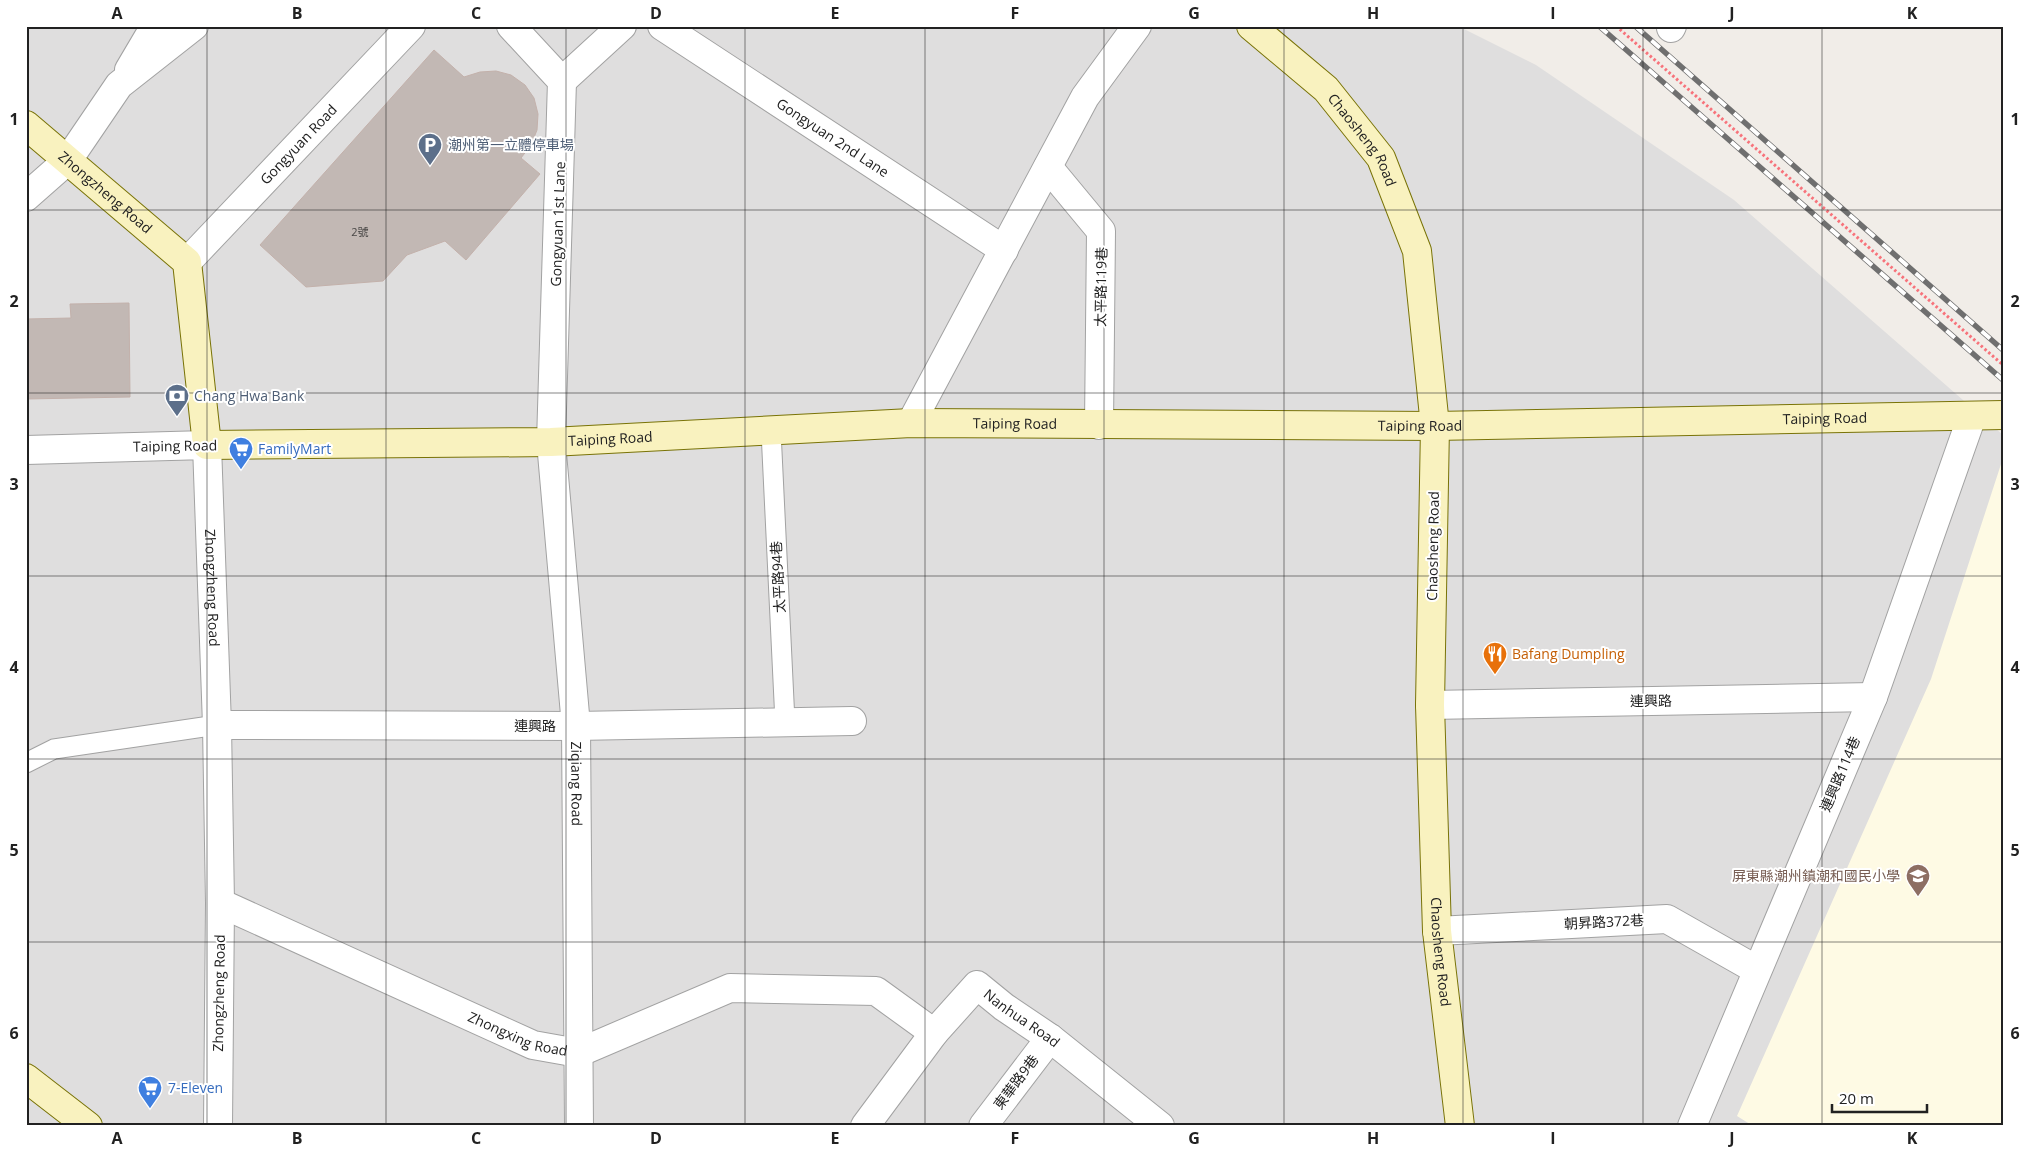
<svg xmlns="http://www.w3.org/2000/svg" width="2029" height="1152" font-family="'Open Sans','Noto Sans TC',sans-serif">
	<rect width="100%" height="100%" fill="#f1ede8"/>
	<polygon fill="#dfdede" points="26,26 1458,26 1536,65 1734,200 2003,435 2003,1126 26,1126"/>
	<polygon fill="#fefae4" points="2003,458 2003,1126 1753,1126 1737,1116 1931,679"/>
	<g fill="#c2b8b4" stroke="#c3b1ab">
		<polygon points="434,50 464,77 480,72 496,71 511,75 525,85 534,98 538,114 537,130 531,145 521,158 540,174 466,260 445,241 407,255 383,281 306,287 260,245"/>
		<polygon points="129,303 130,397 26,399 26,319 71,318 70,304"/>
	</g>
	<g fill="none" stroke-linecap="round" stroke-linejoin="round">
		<defs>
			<g id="lane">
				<polyline points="771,431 785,722"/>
				<polyline points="26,763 54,749 217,725"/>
			</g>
			<g id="street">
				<path id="s1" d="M511 26 562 81 551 442 576 726 579 1126"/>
				<path id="s2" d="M662 26 1004 250"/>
				<polyline points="1671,28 1672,26"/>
				<polyline points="129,70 155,26"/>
				<polyline points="562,81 622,26"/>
				<polyline points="1048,167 1101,231 1099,425"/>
				<polyline points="26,197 68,160 119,85 194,26"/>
				<path id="s3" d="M187 262 411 26"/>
				<polyline points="911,423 1085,97 1137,26"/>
				<path id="s4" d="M26 450 207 445 217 725 220 903 218 1126"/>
				<polyline points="1430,705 1873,697"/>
				<polyline points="217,725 576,726 852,721"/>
				<path id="s5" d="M220 903 533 1045 578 1053 730 988 876 991 934 1033"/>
				<polyline points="1437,931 1667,919 1757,970"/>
				<path id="s6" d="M865 1126 934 1033 977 985 1004 1007 1050 1038 1160 1126"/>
				<polyline points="983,1126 1050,1038"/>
				<polyline points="1692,1126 1873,697 1972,416"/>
			</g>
			<g id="secondary">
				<path id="s7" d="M1251 26 1326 89 1381 158 1417 251 1435 426 1430 705 1437 931 1460 1126"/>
				<path id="s8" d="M26 125 187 262 207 445 551 442 911 423 1435 426 2003 415"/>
				<polyline points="26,1078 88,1126"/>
			</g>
		</defs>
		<use href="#lane" stroke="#a2a2a2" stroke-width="21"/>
		<use href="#street" stroke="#a2a2a2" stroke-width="30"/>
		<use href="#secondary" stroke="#797307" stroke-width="30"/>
		<polyline stroke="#f7737b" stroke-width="3" stroke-dasharray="2.5 2.5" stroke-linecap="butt" points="1616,26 2003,365"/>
		<use href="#lane" stroke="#fff" stroke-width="19"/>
		<use href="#street" stroke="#fff" stroke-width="28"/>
		<use href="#secondary" stroke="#f9f2bf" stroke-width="28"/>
		<defs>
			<g id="rail">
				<polyline points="1599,26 2003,380"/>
				<polyline points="1635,26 2003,350"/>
			</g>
		</defs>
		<use href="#rail" stroke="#6f6f6f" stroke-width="5.5"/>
		<use href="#rail" stroke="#fff" stroke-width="4" stroke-dasharray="11" stroke-linecap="butt"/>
	</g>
	<path fill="none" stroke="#212121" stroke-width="1" stroke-opacity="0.55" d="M207 26V1126M386 26V1126M566 26V1126M745 26V1126M925 26V1126M1104 26V1126M1284 26V1126M1463 26V1126M1643 26V1126M1822 26V1126M26 210H2003M26 393H2003M26 576H2003M26 759H2003M26 942H2003"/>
	<defs>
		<symbol id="parking-pin" viewBox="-11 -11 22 30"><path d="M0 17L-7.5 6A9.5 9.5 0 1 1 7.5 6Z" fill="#5c6f8a" stroke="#fff"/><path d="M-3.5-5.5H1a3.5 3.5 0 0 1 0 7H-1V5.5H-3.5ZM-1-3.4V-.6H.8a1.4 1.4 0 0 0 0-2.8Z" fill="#fff"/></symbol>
		<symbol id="bank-pin" viewBox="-11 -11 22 30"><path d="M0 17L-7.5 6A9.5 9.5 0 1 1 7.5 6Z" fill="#5c6f8a" stroke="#fff"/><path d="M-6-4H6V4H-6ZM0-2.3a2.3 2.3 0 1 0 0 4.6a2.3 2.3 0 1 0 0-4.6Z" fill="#fff"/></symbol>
		<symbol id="supermarket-pin" viewBox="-11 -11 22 30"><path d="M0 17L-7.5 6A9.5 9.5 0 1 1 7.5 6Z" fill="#3f7fe0" stroke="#fff"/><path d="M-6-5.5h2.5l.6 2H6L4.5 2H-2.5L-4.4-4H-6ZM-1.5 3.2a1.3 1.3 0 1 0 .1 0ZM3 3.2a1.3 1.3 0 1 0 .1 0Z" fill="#fff"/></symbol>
		<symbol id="restaurant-pin" viewBox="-11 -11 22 30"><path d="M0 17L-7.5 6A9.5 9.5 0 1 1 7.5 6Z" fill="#e8710a" stroke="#fff"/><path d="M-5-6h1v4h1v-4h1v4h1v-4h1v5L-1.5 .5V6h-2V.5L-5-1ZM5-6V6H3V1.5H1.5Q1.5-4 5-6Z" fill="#fff"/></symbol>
		<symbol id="school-pin" viewBox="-11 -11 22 30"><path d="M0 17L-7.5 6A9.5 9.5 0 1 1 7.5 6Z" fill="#8d6e63" stroke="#fff"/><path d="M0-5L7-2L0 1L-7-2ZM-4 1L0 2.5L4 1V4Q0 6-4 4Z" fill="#fff"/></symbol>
	</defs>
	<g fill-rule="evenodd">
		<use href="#parking-pin" x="416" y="131" width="28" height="38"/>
		<use href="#bank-pin" x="163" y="382" width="28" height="38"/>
		<use href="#supermarket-pin" x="227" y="435" width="28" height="38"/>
		<use href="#restaurant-pin" x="1481" y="640" width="28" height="38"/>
		<use href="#school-pin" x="1904" y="862" width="28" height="38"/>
		<use href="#supermarket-pin" x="136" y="1074" width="28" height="38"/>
	</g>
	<g text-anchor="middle" stroke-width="4" stroke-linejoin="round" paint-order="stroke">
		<g font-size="11" fill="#494746">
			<text x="360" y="236">2號</text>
		</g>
		<g font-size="14" fill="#212121" stroke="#fff">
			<text dy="5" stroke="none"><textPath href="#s2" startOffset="204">Gongyuan 2nd Lane</textPath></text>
			<text dy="5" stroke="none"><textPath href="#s7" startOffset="161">Chaosheng Road</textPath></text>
			<text dy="5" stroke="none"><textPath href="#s3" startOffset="162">Gongyuan Road</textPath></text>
			<text dy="5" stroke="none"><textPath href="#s8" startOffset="104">Zhongzheng Road</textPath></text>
			<text transform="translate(558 224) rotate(-88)" y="5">Gongyuan 1st Lane</text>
			<text transform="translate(1101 287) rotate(-89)" y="5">太平路119巷</text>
			<text dy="5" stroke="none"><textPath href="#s8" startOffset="2014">Taiping Road</textPath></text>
			<text dy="5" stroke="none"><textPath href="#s8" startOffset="1204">Taiping Road</textPath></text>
			<text dy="5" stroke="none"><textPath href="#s8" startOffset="1609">Taiping Road</textPath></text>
			<text dy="5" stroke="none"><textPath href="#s8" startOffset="799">Taiping Road</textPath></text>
			<text transform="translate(175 446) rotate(-1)" y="5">Taiping Road</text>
			<text transform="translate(1433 546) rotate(-89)" y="5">Chaosheng Road</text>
			<text transform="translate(778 577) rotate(-93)" y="5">太平路94巷</text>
			<text dy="5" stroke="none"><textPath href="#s4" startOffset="324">Zhongzheng Road</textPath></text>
			<text transform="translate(1651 701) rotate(-1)" y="5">連興路</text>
			<text x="535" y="731">連興路</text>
			<text transform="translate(1840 774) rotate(-67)" y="5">連興路114巷</text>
			<text dy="5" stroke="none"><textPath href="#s1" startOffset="779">Ziqiang Road</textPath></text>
			<text transform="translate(1604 922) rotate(-3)" y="5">朝昇路372巷</text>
			<text dy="5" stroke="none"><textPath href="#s7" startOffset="988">Chaosheng Road</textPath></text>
			<text transform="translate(219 993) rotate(-89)" y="5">Zhongzheng Road</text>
			<text dy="5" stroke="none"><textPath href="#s6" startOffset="236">Nanhua Road</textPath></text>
			<text dy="5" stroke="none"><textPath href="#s5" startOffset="326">Zhongxing Road</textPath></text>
			<text transform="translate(1016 1082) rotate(-53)" y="5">東華路9巷</text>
		</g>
		<g font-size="14" fill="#4e5e75" stroke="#fff" text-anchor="start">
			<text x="448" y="150">潮州第一立體停車場</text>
			<text x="194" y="401">Chang Hwa Bank</text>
		</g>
		<g font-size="14" fill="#366cbe" stroke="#fff" text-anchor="start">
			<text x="258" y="454">FamilyMart</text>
			<text x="168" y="1093">7-Eleven</text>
		</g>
		<g font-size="14" fill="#c56008" stroke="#fff" text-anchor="start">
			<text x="1512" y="659">Bafang Dumpling</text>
		</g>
		<g font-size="14" fill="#785e54" stroke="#fff" text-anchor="end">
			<text x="1900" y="881">屏東縣潮州鎮潮和國民小學</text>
		</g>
	</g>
	<rect width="2029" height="1152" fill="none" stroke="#ffffff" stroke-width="55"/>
	<path d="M1832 1104v8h95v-8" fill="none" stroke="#212121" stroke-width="2.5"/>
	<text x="1839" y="1104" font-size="15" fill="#212121" stroke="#ffffff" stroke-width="4" paint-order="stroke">20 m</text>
	<rect x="28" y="28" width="1974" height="1096" fill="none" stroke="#212121" stroke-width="2"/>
	<g font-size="16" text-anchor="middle" font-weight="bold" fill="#212121">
		<text x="117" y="19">A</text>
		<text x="297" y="19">B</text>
		<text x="476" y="19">C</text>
		<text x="656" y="19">D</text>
		<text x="835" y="19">E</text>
		<text x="1015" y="19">F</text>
		<text x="1194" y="19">G</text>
		<text x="1373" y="19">H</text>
		<text x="1553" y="19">I</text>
		<text x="1732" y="19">J</text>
		<text x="1912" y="19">K</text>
		<text x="14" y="125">1</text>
		<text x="2015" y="125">1</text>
		<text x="14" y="307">2</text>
		<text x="2015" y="307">2</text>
		<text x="14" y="490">3</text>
		<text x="2015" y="490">3</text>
		<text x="14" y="673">4</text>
		<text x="2015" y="673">4</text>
		<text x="14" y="856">5</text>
		<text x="2015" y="856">5</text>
		<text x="14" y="1039">6</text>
		<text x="2015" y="1039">6</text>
		<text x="117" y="1144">A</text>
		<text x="297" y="1144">B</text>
		<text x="476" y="1144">C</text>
		<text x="656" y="1144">D</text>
		<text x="835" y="1144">E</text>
		<text x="1015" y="1144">F</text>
		<text x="1194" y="1144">G</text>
		<text x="1373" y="1144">H</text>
		<text x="1553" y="1144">I</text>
		<text x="1732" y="1144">J</text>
		<text x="1912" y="1144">K</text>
	</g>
</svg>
